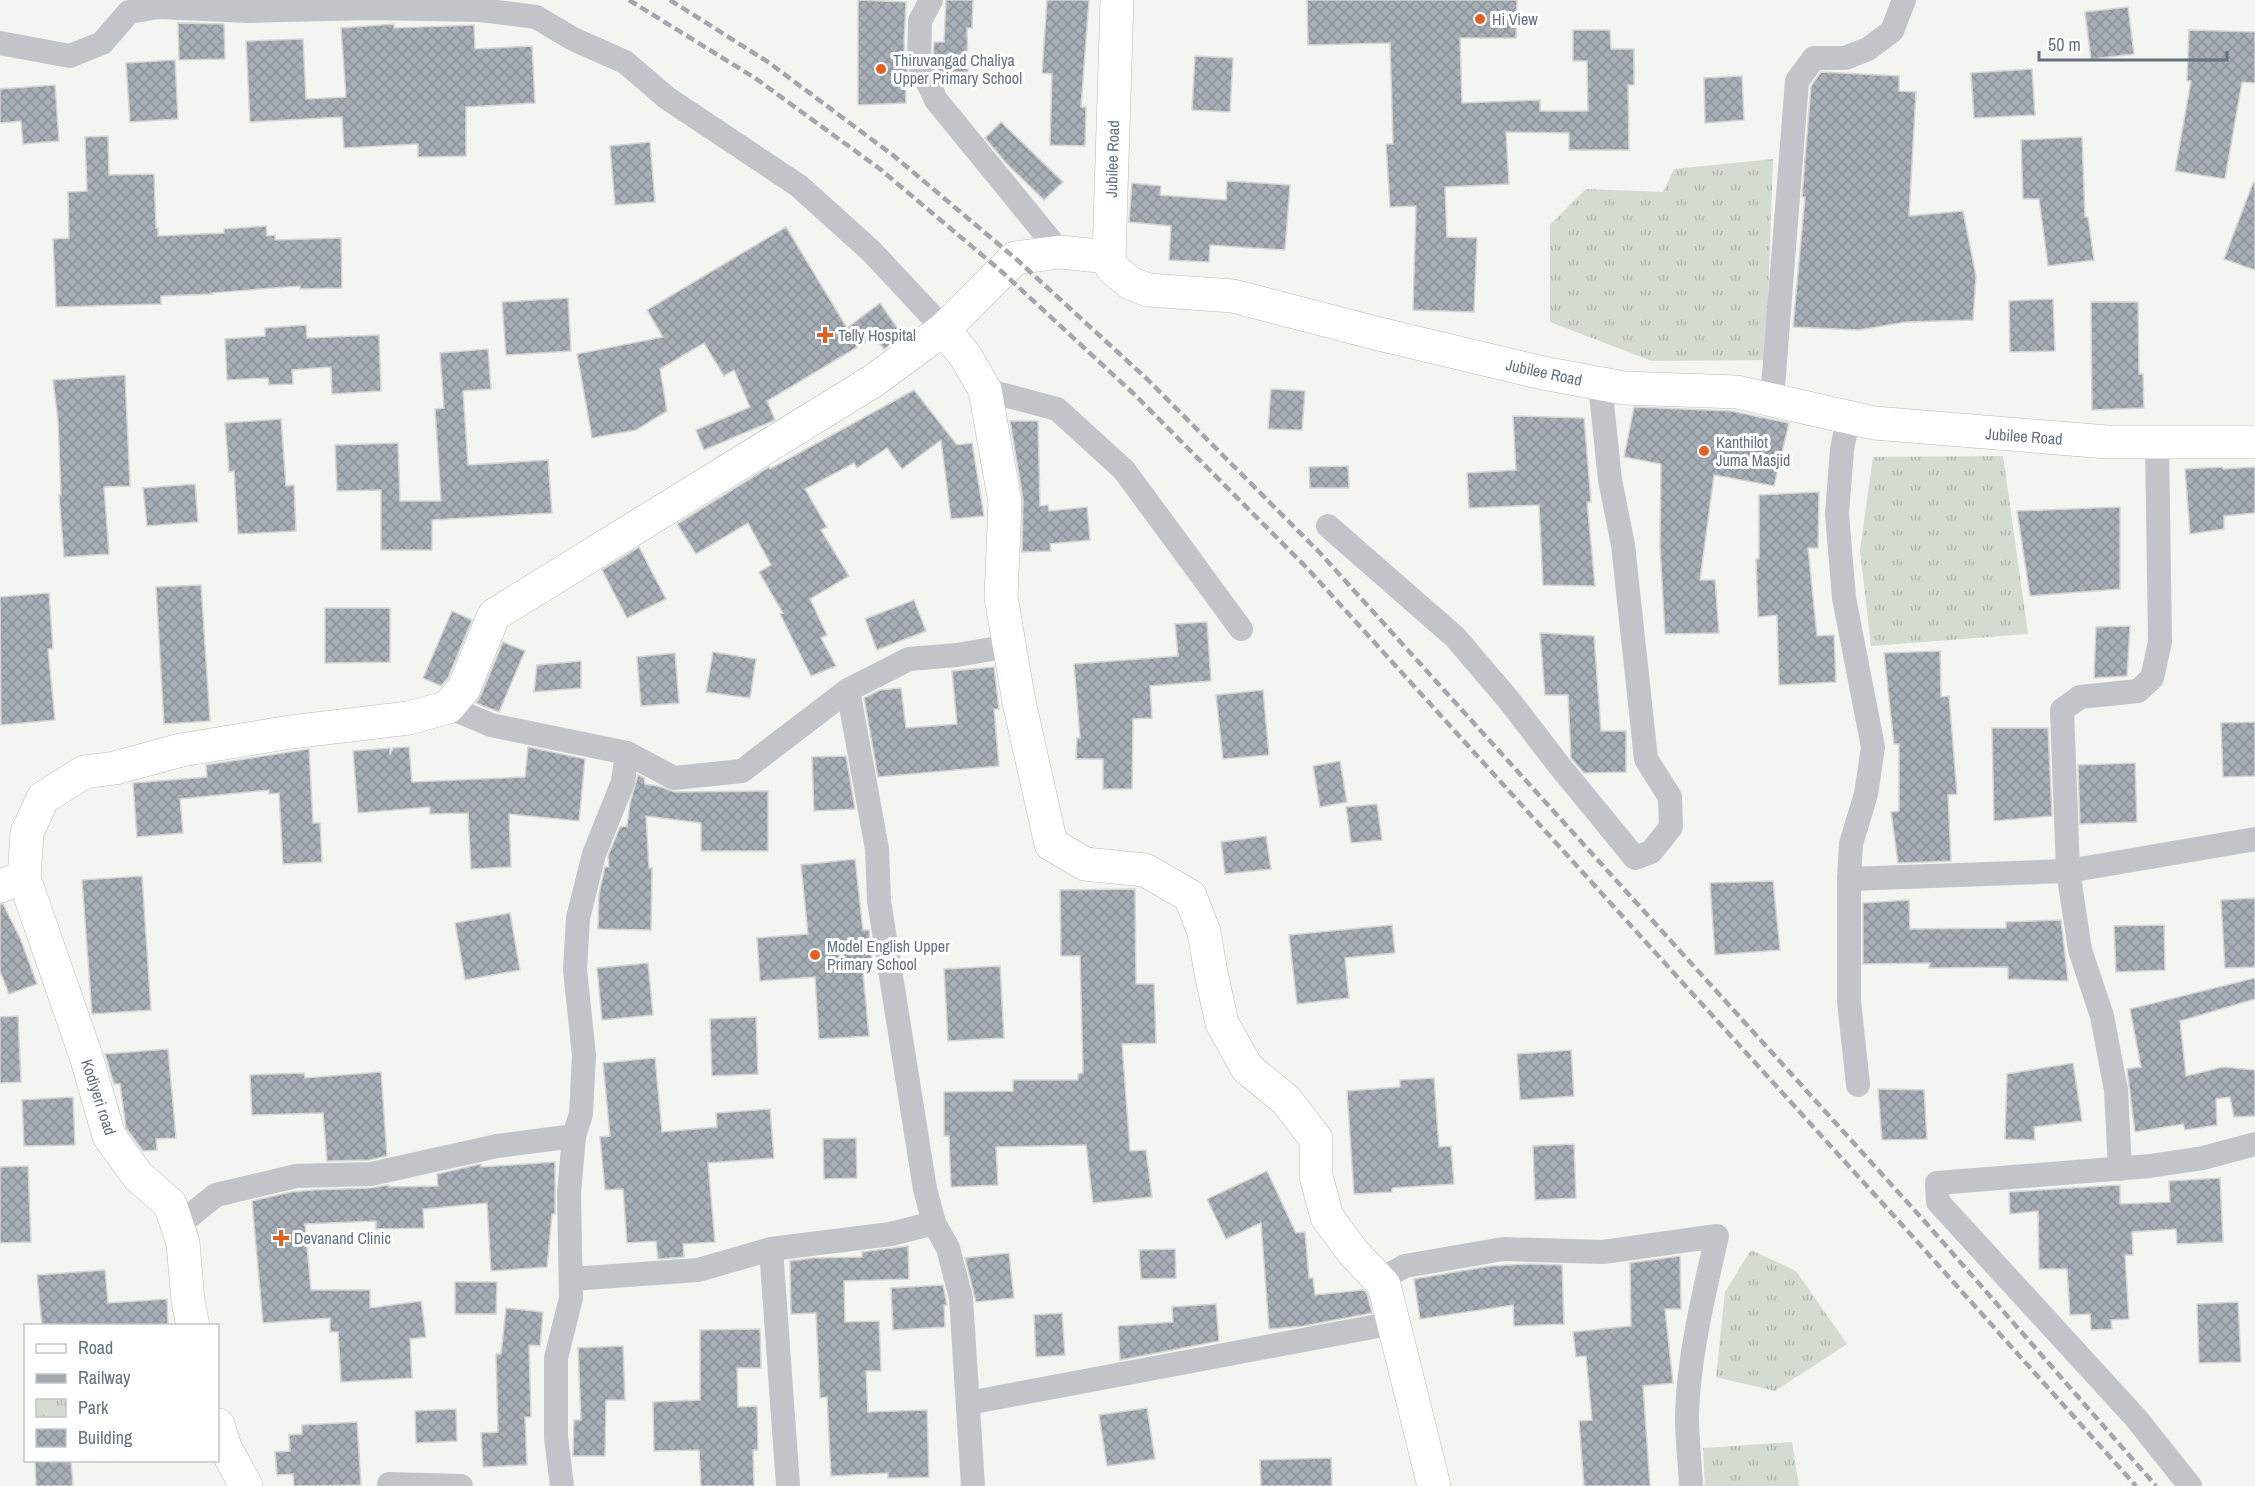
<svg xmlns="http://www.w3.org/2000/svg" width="2255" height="1486" font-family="'Archivo Narrow',sans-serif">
	<defs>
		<pattern id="park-tufts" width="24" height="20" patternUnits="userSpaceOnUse" patternTransform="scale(1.5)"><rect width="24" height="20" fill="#d4dbd1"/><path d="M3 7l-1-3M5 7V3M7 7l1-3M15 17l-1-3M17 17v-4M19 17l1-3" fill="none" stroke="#b0b6af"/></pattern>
		<pattern id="building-cross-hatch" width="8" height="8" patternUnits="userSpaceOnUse" patternTransform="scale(1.5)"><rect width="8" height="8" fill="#a7aeb5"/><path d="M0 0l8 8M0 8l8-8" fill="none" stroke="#8c9299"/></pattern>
	</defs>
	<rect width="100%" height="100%" fill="#f4f4f0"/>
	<g fill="url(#park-tufts)">
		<polygon points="1773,159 1766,360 1652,361 1550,322 1550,225 1586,189 1663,192 1674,169"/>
		<polygon points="2003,456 2028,634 1871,646 1860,550 1873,457"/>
		<polygon points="1751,1250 1796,1271 1847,1344 1775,1391 1716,1377 1725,1292"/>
		<polygon points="1792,1442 1799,1486 1705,1486 1703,1448"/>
	</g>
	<g fill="url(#building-cross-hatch)" stroke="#d5d5d3" stroke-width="1.5">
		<polygon points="858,0 906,2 904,42 905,63 908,72 905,72 906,103 858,105"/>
		<polygon points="946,0 973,0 972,28 967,28 968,72 939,72 933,60 934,42 944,42"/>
		<polygon points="1047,0 1089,0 1081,107 1086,107 1085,146 1050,145 1052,74 1042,73"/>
		<polygon points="1307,0 1517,0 1516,38 1460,38 1462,103 1540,100 1540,111 1588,111 1587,61 1573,61 1573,30 1610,30 1611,49 1634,49 1634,85 1628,85 1629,150 1569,150 1569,133 1506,132 1509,184 1445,187 1447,237 1477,238 1474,312 1413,310 1416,206 1390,207 1386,144 1393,144 1390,43 1308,45"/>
		<polygon points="2128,7 2134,54 2091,59 2085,12"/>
		<polygon points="178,23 224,24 225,59 179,60"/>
		<polygon points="394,24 394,28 474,25 475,49 532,46 535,103 466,107 466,156 418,157 418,144 344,148 342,117 250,122 246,41 303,39 306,99 346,97 341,28"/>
		<polygon points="2189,30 2255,32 2255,83 2242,82 2225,179 2175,171 2191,81 2187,81"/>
		<polygon points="1195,56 1233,58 1230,112 1192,110"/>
		<polygon points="175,60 178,119 130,122 126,63"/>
		<polygon points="2032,69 2035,115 1974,118 1971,73"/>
		<polygon points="1821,72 1899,76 1899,91 1916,92 1909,216 1963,211 1976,276 1973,320 1906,322 1859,330 1793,327 1805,197 1802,197 1811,86"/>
		<polygon points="1742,76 1744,120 1705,123 1704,78"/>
		<polygon points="55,85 59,141 23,144 21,121 0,123 0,89"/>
		<polygon points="1001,122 1063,182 1044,200 1007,164 985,138"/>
		<polygon points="108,136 109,175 154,174 156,228 158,228 158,236 224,233 224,229 266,226 267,236 275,235 275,240 341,238 342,288 300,289 300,286 211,293 212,294 161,296 161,304 56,307 53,239 69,238 68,192 87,191 85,137"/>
		<polygon points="2082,137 2085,217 2088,217 2094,260 2048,266 2039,199 2023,199 2021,140"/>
		<polygon points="650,142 655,202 615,205 610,146"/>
		<polygon points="1227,181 1290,185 1285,250 1210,245 1209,262 1169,260 1171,226 1129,222 1132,183 1161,186 1160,195 1226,200"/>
		<polygon points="2253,183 2255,183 2255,270 2224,259"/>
		<polygon points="786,227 847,328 880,303 903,336 884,349 874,337 767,401 775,420 704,450 696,430 750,407 734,370 724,376 704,343 660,369 667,411 636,430 592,438 577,354 663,337 647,310"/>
		<polygon points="568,298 571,351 506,355 502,302"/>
		<polygon points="2053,299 2055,351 2010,352 2009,301"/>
		<polygon points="2091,302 2138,302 2139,374 2143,374 2144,408 2092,410"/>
		<polygon points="306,325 307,338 379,335 381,391 332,394 331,367 292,370 293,384 269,385 268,378 227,380 225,339 265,336 265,328"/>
		<polygon points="488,349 491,389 463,391 468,465 548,460 552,513 432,520 432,550 381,550 381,490 337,491 335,445 398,443 400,501 441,501 435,409 444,408 440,353"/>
		<polygon points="125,375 130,486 104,487 109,554 64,557 59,495 61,495 58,420 53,380"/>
		<polygon points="1271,389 1305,391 1302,430 1268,429"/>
		<polygon points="914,390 957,445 972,443 984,516 951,519 941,440 902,469 887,448 857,468 854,463 805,489 827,527 821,530 849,576 810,599 827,635 821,638 836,666 811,676 780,614 783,613 759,572 771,565 748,523 696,554 677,524 769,467 770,469"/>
		<polygon points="1634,407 1731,411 1789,423 1774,486 1714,475 1700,580 1715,580 1719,633 1665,634 1660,546 1661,464 1624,457"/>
		<polygon points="1513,416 1584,418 1591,502 1587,502 1595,586 1543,585 1539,505 1469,508 1467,473 1516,470"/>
		<polygon points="281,419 286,486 294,485 296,531 238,534 234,471 229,472 225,423"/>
		<polygon points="1010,421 1038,421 1040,506 1048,505 1049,511 1087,507 1090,540 1050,544 1051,551 1022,552 1023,499"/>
		<polygon points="1348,466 1349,488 1310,488 1309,467"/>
		<polygon points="2222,467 2223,469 2255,467 2255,513 2224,516 2224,529 2190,534 2185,469"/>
		<polygon points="195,484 198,522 147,526 143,488"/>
		<polygon points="1819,492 1818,548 1808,548 1817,636 1834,635 1836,682 1779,685 1777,615 1758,617 1756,559 1759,559 1759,495"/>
		<polygon points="2120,507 2120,589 2030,596 2017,511"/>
		<polygon points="639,547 666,599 627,618 602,570"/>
		<polygon points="201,585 210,721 164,724 156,587"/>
		<polygon points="49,593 53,649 48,649 55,720 1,725 0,597"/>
		<polygon points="914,600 926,631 877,650 865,619"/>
		<polygon points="325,608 390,608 390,662 325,663"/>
		<polygon points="452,611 472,620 448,678 441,686 423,678"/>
		<polygon points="1207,622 1211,681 1150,686 1152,718 1133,719 1132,789 1103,789 1103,759 1076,759 1077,738 1080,738 1074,664 1178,656 1175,624"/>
		<polygon points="2130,626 2127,676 2094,678 2096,627"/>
		<polygon points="1540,633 1594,636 1601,731 1626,731 1626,772 1584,773 1571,758 1568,695 1545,695"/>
		<polygon points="503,642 525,651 499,712 476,703 481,695"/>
		<polygon points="1940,651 1941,697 1949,696 1957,794 1948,795 1951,861 1898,863 1891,812 1899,811 1899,744 1894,744 1884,653"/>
		<polygon points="713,652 756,659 750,698 706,692"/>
		<polygon points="675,653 679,703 641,706 637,657"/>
		<polygon points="581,661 581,688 534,692 537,665"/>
		<polygon points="994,667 999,709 994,709 999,766 878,777 864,698 880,690 901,688 906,728 957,724 952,671"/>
		<polygon points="1263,690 1269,755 1223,759 1216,695"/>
		<polygon points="2255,722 2255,776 2223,777 2221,723"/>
		<polygon points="1992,728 2048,728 2052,816 1994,821"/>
		<polygon points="409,747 412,782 525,777 528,747 585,759 579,821 509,814 511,867 471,869 468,813 430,814 430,807 358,813 353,751 390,748 390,755 393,748"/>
		<polygon points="309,749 313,823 320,823 322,862 283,864 279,793 269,794 269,790 180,799 183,833 137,837 133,783 207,777 206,765"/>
		<polygon points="846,756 855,809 814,811 812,757"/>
		<polygon points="1340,761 1347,802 1320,807 1313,766"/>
		<polygon points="2135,763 2137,822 2080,824 2078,765"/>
		<polygon points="638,775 644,778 645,784 658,786 675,792 768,791 768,851 701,851 701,823 646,816 649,868 652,868 651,930 598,929 599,894 605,867 609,867 608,856 620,827 627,826 630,803"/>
		<polygon points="1377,804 1382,840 1351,843 1346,807"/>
		<polygon points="1266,836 1271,869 1225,874 1221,842"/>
		<polygon points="855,859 863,930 869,930 873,972 863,973 869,1036 819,1039 815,977 760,981 757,938 808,934 801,865"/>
		<polygon points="142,876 151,1010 92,1014 82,880"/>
		<polygon points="1773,881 1780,950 1715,955 1710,883"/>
		<polygon points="1135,889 1136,984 1154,984 1156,1043 1122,1044 1130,1151 1146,1150 1152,1197 1093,1203 1086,1145 996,1147 998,1185 951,1187 949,1136 944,1136 944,1092 1013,1091 1013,1080 1078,1080 1078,1074 1083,1073 1080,956 1061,956 1060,890"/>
		<polygon points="2255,898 2255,967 2225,968 2221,900"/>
		<polygon points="1909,900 1910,929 2006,928 2006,922 2061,920 2068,981 2008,979 2008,967 1929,968 1930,963 1863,964 1863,903"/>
		<polygon points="0,904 3,904 20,938 37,984 9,994 0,971"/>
		<polygon points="510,913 520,970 465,980 455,923"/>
		<polygon points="1392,925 1395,953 1345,958 1349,998 1297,1004 1289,935"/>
		<polygon points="2164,925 2165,970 2116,972 2114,926"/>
		<polygon points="648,963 653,1015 602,1020 597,968"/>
		<polygon points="1000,966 1004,1038 948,1041 944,969"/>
		<polygon points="2255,978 2255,999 2180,1021 2186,1076 2223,1067 2255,1070 2255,1116 2234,1117 2230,1097 2216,1099 2217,1125 2185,1130 2183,1124 2135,1132 2127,1069 2141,1067 2130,1009"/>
		<polygon points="18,1016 21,1082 0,1083 0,1017"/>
		<polygon points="756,1017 758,1074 712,1076 710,1019"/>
		<polygon points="168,1049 176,1138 156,1139 157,1150 143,1151 126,1128 120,1084 114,1084 105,1054"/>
		<polygon points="1571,1050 1574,1096 1520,1100 1517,1054"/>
		<polygon points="655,1058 662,1132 717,1127 716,1113 770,1109 774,1158 708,1163 715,1242 683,1244 684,1257 658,1259 656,1241 627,1243 623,1189 605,1190 600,1137 610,1136 603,1063"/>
		<polygon points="2073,1063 2082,1121 2034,1127 2035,1140 2005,1139 2007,1074"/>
		<polygon points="381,1072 387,1156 369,1160 327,1161 323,1113 252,1115 250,1075 304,1073 305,1078"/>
		<polygon points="1434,1078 1439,1147 1451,1146 1454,1184 1392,1188 1392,1192 1354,1194 1347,1091 1400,1087 1400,1080"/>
		<polygon points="1878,1089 1924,1090 1927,1139 1882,1140"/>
		<polygon points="73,1097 75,1145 24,1146 22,1100"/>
		<polygon points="856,1138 857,1178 824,1179 823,1139"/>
		<polygon points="1574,1144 1576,1198 1535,1200 1533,1146"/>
		<polygon points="555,1162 555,1214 552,1214 547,1267 491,1271 487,1203 423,1209 424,1228 376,1229 376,1221 305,1224 311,1290 370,1290 370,1308 421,1301 426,1337 410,1339 412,1378 341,1382 338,1332 330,1332 330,1318 263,1323 252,1201 291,1192 313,1190 371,1188 389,1185 389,1187 438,1186 437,1174 481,1164 481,1167"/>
		<polygon points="28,1166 31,1242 0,1243 0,1167"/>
		<polygon points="1267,1171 1296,1233 1305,1232 1309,1278 1313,1278 1315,1295 1363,1290 1367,1294 1372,1313 1303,1326 1269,1329 1261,1223 1226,1239 1207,1199"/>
		<polygon points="2220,1178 2223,1242 2177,1244 2176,1229 2132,1232 2133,1255 2125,1255 2129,1319 2111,1320 2112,1329 2091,1330 2090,1314 2070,1315 2067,1269 2039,1269 2038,1211 2010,1214 2009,1192 2120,1185 2120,1204 2170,1202 2169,1181"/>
		<polygon points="908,1246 909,1279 844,1281 845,1322 879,1321 881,1371 866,1371 868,1412 927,1410 929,1477 888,1478 888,1473 831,1476 827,1397 820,1398 816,1313 791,1314 790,1261 813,1258 862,1257 862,1252"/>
		<polygon points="1175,1249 1176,1278 1141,1279 1139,1250"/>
		<polygon points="1009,1253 1014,1298 976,1302 965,1258"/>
		<polygon points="1680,1256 1681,1309 1665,1309 1673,1383 1643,1386 1650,1486 1584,1486 1579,1421 1592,1420 1586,1356 1576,1357 1573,1332 1631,1326 1630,1263"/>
		<polygon points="1527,1264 1562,1265 1564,1324 1514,1326 1513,1305 1420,1319 1414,1279 1491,1266"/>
		<polygon points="105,1270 108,1303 167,1299 168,1326 42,1326 37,1275"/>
		<polygon points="455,1282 497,1282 496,1314 455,1314"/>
		<polygon points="943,1285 947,1305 944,1305 945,1327 893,1330 891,1288"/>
		<polygon points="2238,1302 2241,1362 2199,1363 2197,1304"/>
		<polygon points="1216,1304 1219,1341 1120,1360 1118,1326 1173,1322 1172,1307"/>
		<polygon points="506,1308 543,1312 540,1346 529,1345 531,1417 525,1417 527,1465 483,1467 481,1433 498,1432 496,1354 501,1354"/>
		<polygon points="1062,1313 1065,1355 1036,1357 1034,1315"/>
		<polygon points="760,1329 761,1368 737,1368 738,1407 757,1406 758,1450 753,1450 754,1486 701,1486 699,1450 654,1451 653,1402 700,1400 700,1330"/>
		<polygon points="623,1346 625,1400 606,1400 605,1456 573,1456 574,1420 581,1420 578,1348"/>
		<polygon points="1147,1408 1155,1459 1107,1466 1099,1415"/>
		<polygon points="456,1409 457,1441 416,1443 415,1411"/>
		<polygon points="357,1422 361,1485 294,1486 293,1474 277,1475 275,1452 290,1451 289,1435 302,1434 302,1425"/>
		<polygon points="1331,1458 1332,1486 1261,1486 1260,1460"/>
		<polygon points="35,1461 71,1461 73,1486 36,1486"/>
	</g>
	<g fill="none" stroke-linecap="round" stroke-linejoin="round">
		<defs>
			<g id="secondary">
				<polyline points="1117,0 1109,257 1112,268 1130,283 1148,290 1233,296 1375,333 1543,373 1624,388 1737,392 1874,423 2107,442 2255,442"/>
				<polyline points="944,329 966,357 985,390 1005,502 1001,597 1019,702 1051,844 1085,864 1145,870 1190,896 1204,932 1211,973 1222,1023 1247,1068 1286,1100 1316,1139 1316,1176 1327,1217 1352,1251 1384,1285 1434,1486"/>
				<polyline points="24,878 27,833 43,798 84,772 115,768 181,750 291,732 409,718 448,707 464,688 494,615 873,381 944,329 1015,258 1060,252 1109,257"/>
				<polyline points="0,886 24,878 86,1056 109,1136 138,1176 170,1204 183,1243 188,1301 193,1326"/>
				<polyline points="218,1425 225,1447 246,1486"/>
			</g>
		</defs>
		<use href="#secondary" stroke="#b4b8bc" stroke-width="34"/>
		<g stroke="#c1c4c8" stroke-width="24">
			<polyline points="931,0 920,21 919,63 936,100 1060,252"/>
			<polyline points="0,43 70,56 102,43 129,12 159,7 248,11 370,8 481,10 536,17 573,39 625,62 667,98 799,186 872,252 944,329"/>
			<polyline points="985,390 1057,409 1124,470 1241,629"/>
			<polyline points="1772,400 1797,81 1814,58 1845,58 1868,49 1892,31 1904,0"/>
			<polyline points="1848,418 1842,450 1837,514 1844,598 1873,747 1866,794 1851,844 1849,879 1849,1001 1858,1085"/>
			<polyline points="1328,526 1455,637 1508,699 1558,764 1635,858 1651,852 1671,827 1670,797 1646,759 1623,545 1610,480 1600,384"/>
			<polyline points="848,690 877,849 879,901 925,1189 934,1223"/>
			<polyline points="627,753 674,778 742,771 848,690 909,659 957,655 1009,646"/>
			<polyline points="1849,879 2068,871 2255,839"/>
			<polyline points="2120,1169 2116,1090 2102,1016 2080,950 2068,871 2062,710 2080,697 2138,691 2152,678 2160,642 2157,442"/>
			<polyline points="177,1226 216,1195 296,1176 371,1174 497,1146 574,1136 581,1114 584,1055 575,970 578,918 594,854 623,782 627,753 491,725 448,707"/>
			<polyline points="771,1249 788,1486"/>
			<polyline points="571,1279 698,1270 771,1249 891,1234 934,1223 948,1248 961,1298 973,1486"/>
			<path d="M1379 1280 1405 1266 1503 1249 1603 1252 1717 1236C1704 1293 1688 1359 1687 1417 1687 1440 1690 1463 1691 1486"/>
			<polyline points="968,1403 1394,1323"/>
			<polyline points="389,1486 389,1484 461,1486"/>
			<polyline points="562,1486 556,1437 556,1358 571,1298 569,1193 574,1136"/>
			<polyline points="2190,1486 2135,1417 1938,1202 1937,1183 2150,1166 2203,1158 2255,1144"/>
		</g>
		<use href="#secondary" stroke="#fff" stroke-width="33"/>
		<g stroke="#a2a7ad" stroke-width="4.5" stroke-dasharray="9 4.5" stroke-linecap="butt">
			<polyline points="629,0 755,78 880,169 1001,271 1134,394 1307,568 1913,1237 2136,1486"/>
			<polyline points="670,0 768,62 894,156 1015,258 1147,379 1320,553 1927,1224 2156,1486"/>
		</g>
	</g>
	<g fill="#e25f23" stroke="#fff" stroke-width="2">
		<circle cx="1480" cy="19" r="6"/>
		<circle cx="881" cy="69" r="6"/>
		<path d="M822 326h6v6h6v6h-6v6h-6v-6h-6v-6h6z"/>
		<circle cx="1704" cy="451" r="6"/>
		<circle cx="815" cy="955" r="6"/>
		<path d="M278 1229h6v6h6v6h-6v6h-6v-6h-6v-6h6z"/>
	</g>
	<g text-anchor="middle" stroke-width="6" stroke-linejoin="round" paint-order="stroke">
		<g font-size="16" fill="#637181" stroke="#fff" text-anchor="start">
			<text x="1492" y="25">Hi View</text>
			<text x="893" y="66">Thiruvangad Chaliya<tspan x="893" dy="18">Upper Primary School</tspan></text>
			<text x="838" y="341">Telly Hospital</text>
			<text x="1716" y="448">Kanthilot<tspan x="1716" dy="18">Juma Masjid</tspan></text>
			<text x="827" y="952">Model English Upper<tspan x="827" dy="18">Primary School</tspan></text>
			<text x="294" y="1244">Devanand Clinic</text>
		</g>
		<g font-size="16" fill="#637181" stroke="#fff">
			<text transform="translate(1112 159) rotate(-88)" y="6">Jubilee Road</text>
			<text transform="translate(1544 372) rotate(12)" y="6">Jubilee Road</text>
			<text transform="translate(2024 436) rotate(4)" y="6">Jubilee Road</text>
			<text transform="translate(99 1097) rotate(72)" y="6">Kodiyeri road</text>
		</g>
	</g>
	<rect x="24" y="1324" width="195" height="138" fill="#ffffff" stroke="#c1c6cd" stroke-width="1.5"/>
	<rect x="36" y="1344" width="30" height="9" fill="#ffffff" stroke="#c1c6cd" stroke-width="1.5"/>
	<text x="78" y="1354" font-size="18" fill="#637181">Road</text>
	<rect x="36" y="1374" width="30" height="9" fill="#a2a7ad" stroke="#c1c6cd" stroke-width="1.5"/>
	<text x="78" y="1384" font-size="18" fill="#637181">Railway</text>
	<rect x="36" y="1399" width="30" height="18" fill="url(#park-tufts)" stroke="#c1c6cd" stroke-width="1.5"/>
	<text x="78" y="1414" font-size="18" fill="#637181">Park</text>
	<rect x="36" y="1429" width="30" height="18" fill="url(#building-cross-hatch)" stroke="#c1c6cd" stroke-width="1.5"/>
	<text x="78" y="1444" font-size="18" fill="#637181">Building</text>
	<path d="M2039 51v9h188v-9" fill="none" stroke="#637181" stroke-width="3"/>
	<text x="2048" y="51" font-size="18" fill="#637181" stroke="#ffffff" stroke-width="4.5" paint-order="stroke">50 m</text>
</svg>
